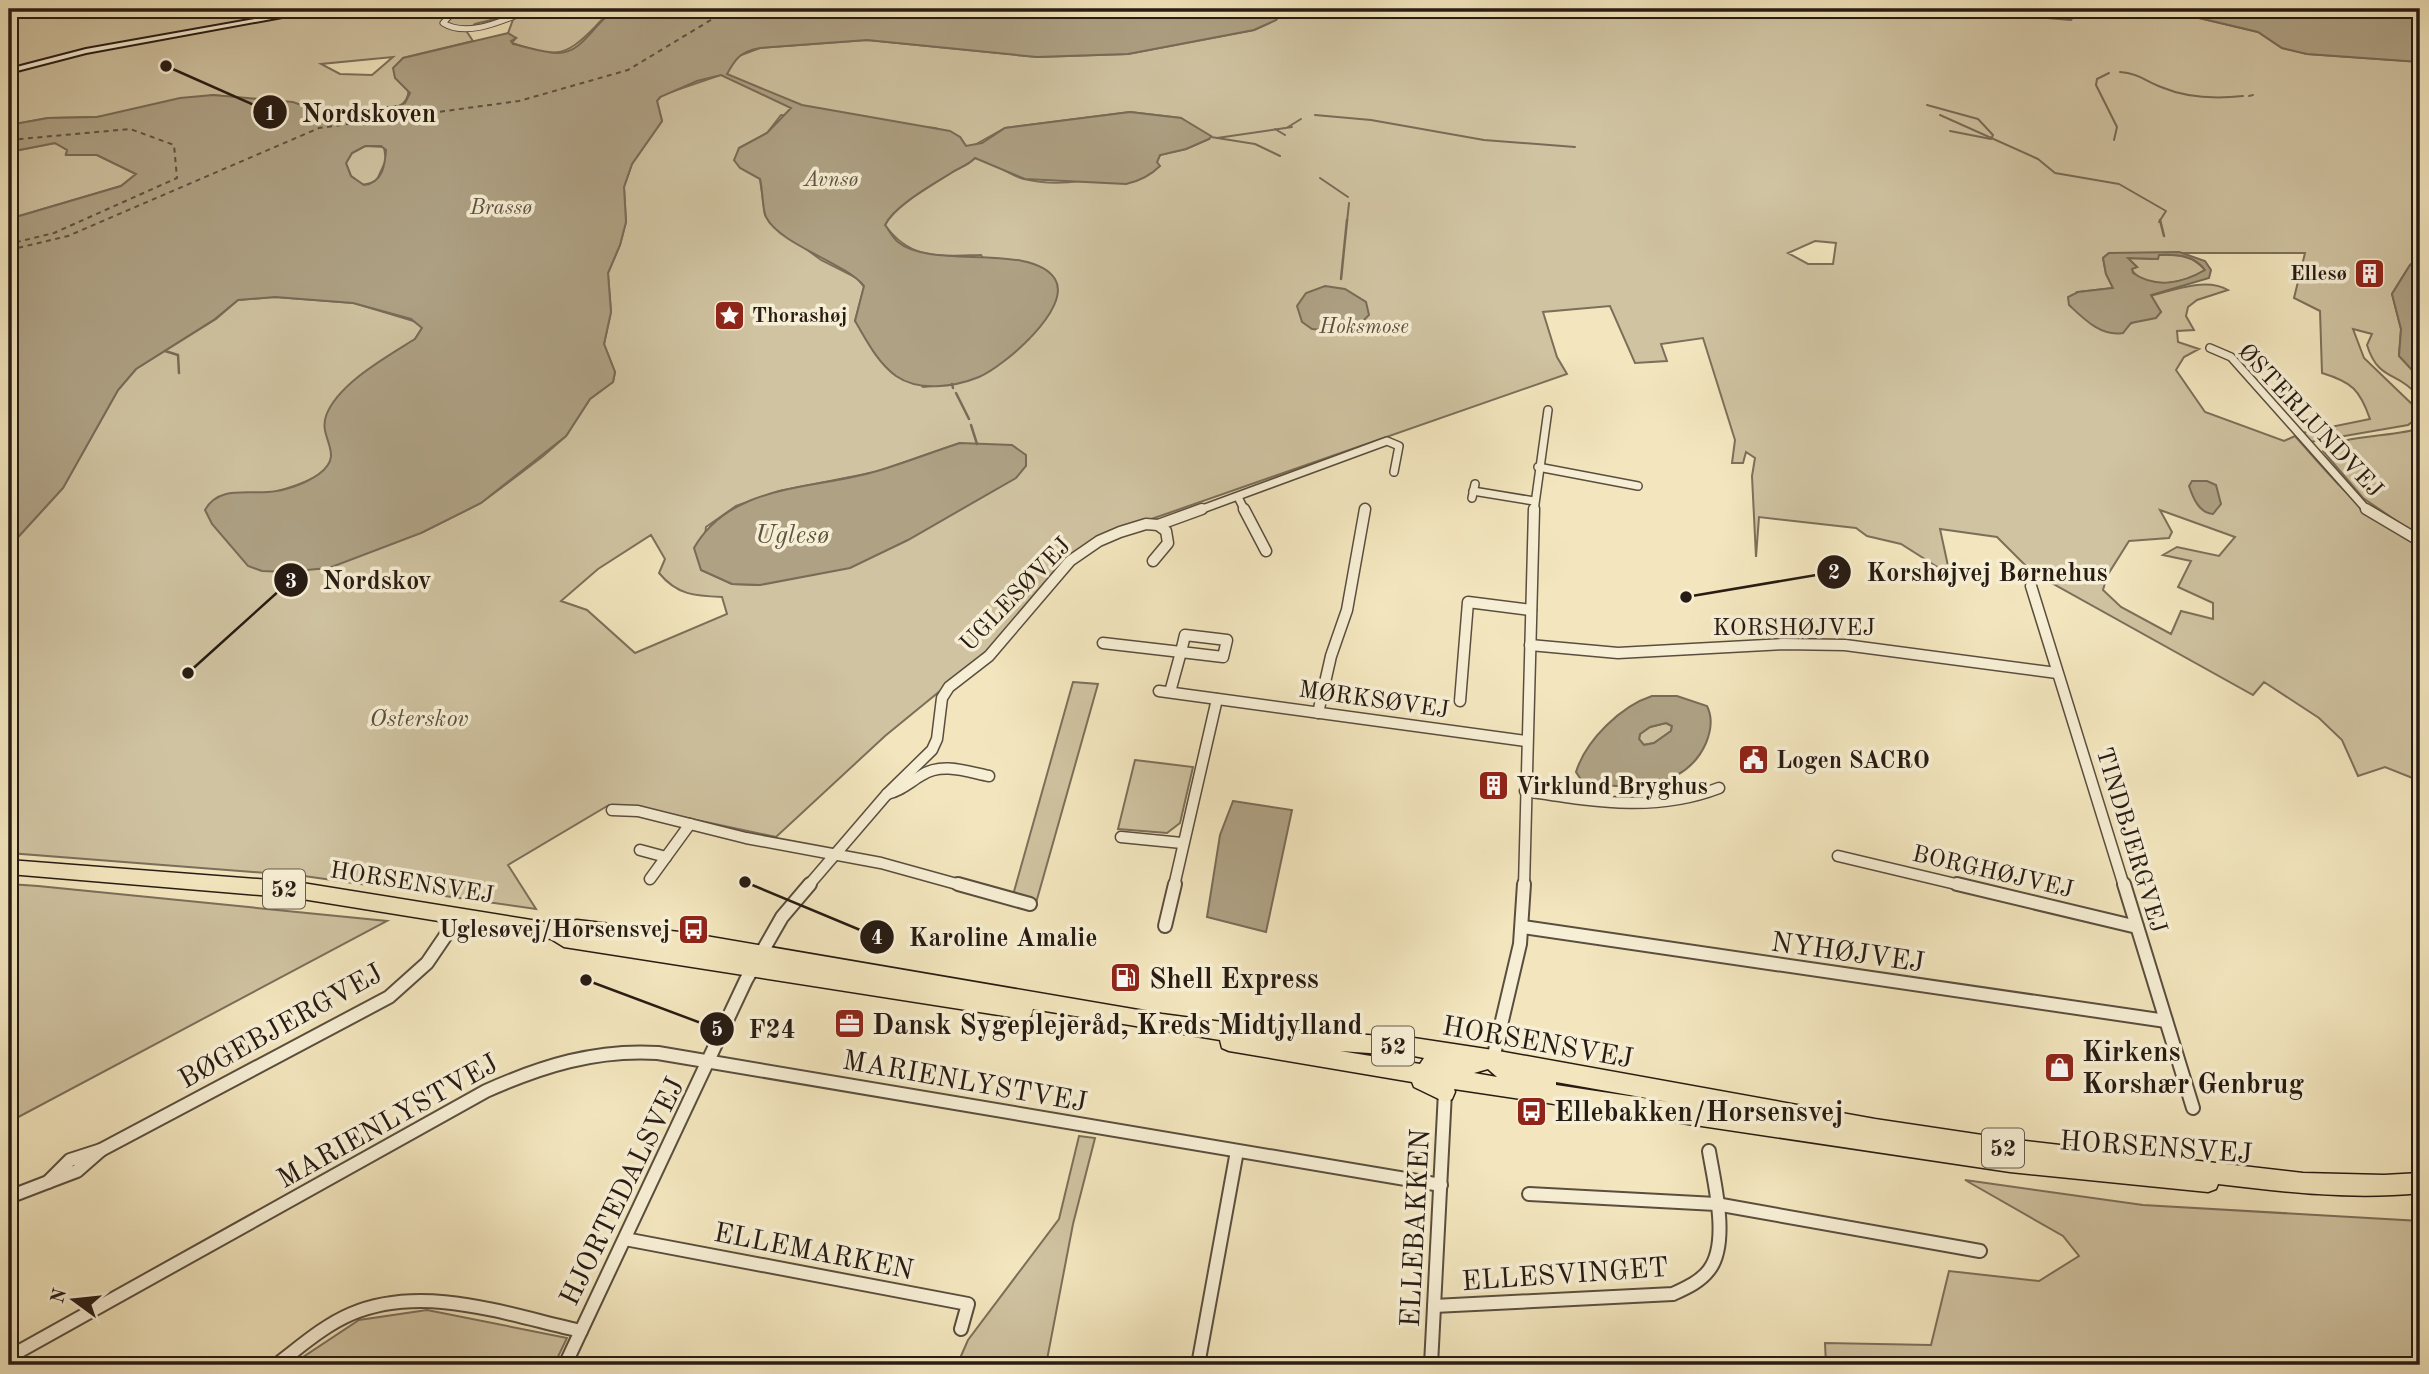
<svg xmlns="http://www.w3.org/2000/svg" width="2429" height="1374" font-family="'Old Standard TT',serif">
	<rect width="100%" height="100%" fill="#f3e6be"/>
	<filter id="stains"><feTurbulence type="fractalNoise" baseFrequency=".00286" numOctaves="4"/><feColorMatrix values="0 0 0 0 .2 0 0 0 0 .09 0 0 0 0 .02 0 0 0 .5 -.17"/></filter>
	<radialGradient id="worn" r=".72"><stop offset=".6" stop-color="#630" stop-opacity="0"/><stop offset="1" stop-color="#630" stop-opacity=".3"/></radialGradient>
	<g fill="#d0c3a1" stroke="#7c6f5a" stroke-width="2" fill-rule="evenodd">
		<path d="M9 9H621C609 12 604 17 595 27 564 59 554 57 512 43L516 38 507 36 515 14 475 24 467 32 473 41 403 58C406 74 416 98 399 106L323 113 303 105 213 95 165 107 97 117 48 118 9 125ZM393 57 372 75 340 74 321 64Z"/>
		<path d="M1285 9H2178L2195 17 2258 32 2282 48 2307 54 2420 62V258L2410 265 2392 294 2401 329 2399 356 2412 370 2420 373V402C2418 399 2418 395 2415 393 2398 372 2378 381 2367 345L2372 334 2353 329 2364 358 2416 408 2417 418 2408 425 2310 442 2301 433 2370 419C2360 390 2352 382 2322 373L2320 311 2294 298 2305 253H2109L2103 258 2106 274 2113 288 2078 292 2127 327C2136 316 2152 323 2161 312L2150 296C2174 290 2206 277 2228 290L2197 300 2188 307 2186 316 2194 330 2177 331 2178 342 2199 349 2184 357 2176 370 2205 412 2284 441 2295 436C2337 483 2362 517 2420 544V781L2385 767 2358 776 2342 740 2319 718 2264 682 2253 695 2032 572 1997 537 1940 529 1950 575 1901 544 1867 536 1856 528 1759 517 1756 557 1752 476 1755 458 1746 452 1743 463H1732L1735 440 1703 338 1661 344 1667 361 1635 363 1610 306 1543 312 1557 357 1567 374 1117 531 1061 565 984 655 885 736 776 837 645 809 609 805 508 865 536 909 304 876 9 853V547L63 488 118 390 136 369 216 319 238 300 275 297 354 303 420 323 422 328 415 339C387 358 351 376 332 406 318 428 334 439 332 457 330 478 286 489 270 493L421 533 481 503 542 457 566 436 590 399 613 382 615 372 604 344 611 312 608 273 620 245 626 222 624 187 632 164 662 121 657 101 662 95 721 75 736 57 760 48 867 40 1037 57 1128 54 1254 30 1276 20ZM1130 112 1181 118 1209 139 1186 149 1160 155 1157 162C1112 174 1070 190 1024 179 1007 175 990 158 975 158 967 166 960 167 951 173 931 185 895 206 885 225 911 261 940 256 981 255L1029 339C987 372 979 382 923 387L855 321 864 287 857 278 821 260 771 223 765 215 760 179 739 148 767 133 781 115 935 128 960 137 966 146 971 147 1005 128ZM1815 241 1836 243 1833 264H1808L1788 253ZM960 443 760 585 732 584 701 570 706 527 736 506 779 491 876 472ZM2160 510 2235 537 2219 556 2177 547 2163 555 2191 561 2178 587 2213 603V619L2181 611 2171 634 2121 607 2103 590 2107 576 2129 541 2169 538 2172 532ZM651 535 665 559 659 573C677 595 695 596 722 597L727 614 635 653 587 610 561 601 598 569Z"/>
		<polygon points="55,143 68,150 66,154 97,155 136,174 121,186 9,219 9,152"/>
		<polygon points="365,146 384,147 386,160 376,182 362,185 351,176 346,163 352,153"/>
		<path d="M2158 255C2176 254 2193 255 2205 270 2185 282 2148 293 2131 269L2137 267 2127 258 2153 259Z"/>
		<path d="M2420 428V537L2363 498 2323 451C2334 435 2398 437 2420 428Z"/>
		<polygon points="1073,682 1098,684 1036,903 1013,895"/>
		<polygon points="1666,723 1672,726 1671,731 1654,743 1643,745 1639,739 1640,734 1650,727"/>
		<polygon points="1135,760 1193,767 1180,823 1167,833 1118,829"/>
		<polygon points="9,884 38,886 387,921 9,1122"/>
		<polygon points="1079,1136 1095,1138 1073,1224 1046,1365 957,1365 968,1340 1059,1219"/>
		<polygon points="1965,1180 2143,1205 2420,1221 2420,1365 1826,1365 1825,1343 1931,1345 1949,1271 2039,1281 2079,1256 2063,1236"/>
		<polygon points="427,1310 567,1338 554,1365 291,1365 359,1320"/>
	</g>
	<g fill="#aea184" stroke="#786b57" stroke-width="2" fill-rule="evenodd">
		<path d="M621 9H1285L1276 20 1254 30 1128 54 1037 57 867 40 760 48C740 52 736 58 727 74L802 105 950 131 960 137 966 146 982 143 1005 128 1130 112 1181 118 1211 136 1209 139 1186 149 1160 155 1157 162 1160 166C1150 176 1140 181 1126 184L1025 179 975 158C967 166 960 167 951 173 932 185 894 206 885 225 889 230 893 238 898 242 931 270 1032 242 1055 279 1073 308 1003 367 979 377 954 387 919 392 896 376 877 362 867 341 855 321L864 286C846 263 780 245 766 217 762 208 763 190 760 179L740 168 734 160 739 148 767 133 791 108 721 75 697 81 660 97 657 101 662 121 632 164 624 187 626 222 620 245 608 273 611 312 604 344 615 372 613 382 590 399 566 436 481 503 421 533 329 568 284 572 262 571 248 566 212 524 205 510C218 486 246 494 268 492 285 491 305 484 319 474 346 454 318 439 326 416 337 384 388 356 415 339L422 328 411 319 353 303 275 297 238 300 215 319 136 369 118 390 63 488 9 547V219L121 186 136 174 97 155H66L67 150 55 143 9 152V125L48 118 97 117 180 98 213 95 293 102 323 113 399 106 405 103 410 93 395 78 393 68 403 58 508 33 516 38 511 41 513 44C527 47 544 53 558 53 586 53 596 15 621 9ZM365 146H381L386 150C385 166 382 183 364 185L351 176 346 163 352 153Z"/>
		<polygon points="2178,9 2420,9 2420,62 2307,54 2282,48 2258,32 2195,17"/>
		<path d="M2179 252 2205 261 2211 270 2209 278 2151 295 2161 312 2156 318 2131 323 2123 333C2101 337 2084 319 2069 305L2068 297 2078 292 2113 288 2106 274 2103 258 2109 253ZM2159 255C2176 254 2194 255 2205 270 2183 283 2156 289 2133 273L2132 269 2137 267 2128 258 2158 259Z"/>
		<polygon points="2420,258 2420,373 2412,370 2399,356 2401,329 2392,294 2410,265"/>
		<polygon points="1325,286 1345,289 1366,302 1369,315 1357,327 1336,331 1312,329 1302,322 1297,306 1306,293"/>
		<path d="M960 443 1012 445 1026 455V466L1016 478 908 540 850 568 760 585 732 584 701 570 694 548C731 483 813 490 877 471 905 463 932 452 960 443Z"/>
		<path d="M2192 481H2207L2216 485 2221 504 2213 514C2199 513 2193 498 2189 486Z"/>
		<path d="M1652 696H1677L1707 706C1713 718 1711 731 1706 743 1685 791 1627 791 1582 781L1576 772C1586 740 1621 706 1652 696ZM1666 723 1672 726 1671 731 1654 743 1644 745 1639 739 1640 734 1650 727Z"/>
		<polygon points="1233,801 1292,810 1266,932 1207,917 1220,835"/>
	</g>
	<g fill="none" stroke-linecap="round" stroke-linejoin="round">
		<g stroke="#786b57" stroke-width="2">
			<polyline points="2088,9 2102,17"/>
			<polyline points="1999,14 2071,20 2074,16 2093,12"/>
			<path d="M2120 72C2137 73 2146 81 2161 87 2187 98 2216 99 2243 96"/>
			<polyline points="2109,73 2097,79 2096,85 2117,127 2114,140"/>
			<polyline points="2249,96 2253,95"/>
			<polyline points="1927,105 1978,119 1993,135 1991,139 1950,131"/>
			<polyline points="1315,115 1371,120 1484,140 1575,147"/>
			<polyline points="1940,115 2038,159 2055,173 2119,184 2166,211 2159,222"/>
			<polyline points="1288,127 1301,119"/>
			<polyline points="1275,129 1285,135"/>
			<polyline points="1211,137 1255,144 1280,156"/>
			<polyline points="1217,138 1292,127"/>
			<polyline points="1320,178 1348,197"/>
			<polyline points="1347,222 1349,203"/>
		</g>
		<g stroke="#786b57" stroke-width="2.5">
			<polyline points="2160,220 2164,236"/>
			<polyline points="1341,279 1347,220"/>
			<polyline points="165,351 178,355 179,373"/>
			<polyline points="952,384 953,388"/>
			<polyline points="956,393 969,419"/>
			<polyline points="971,425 977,444"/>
		</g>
		<g stroke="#5d5140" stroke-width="2" stroke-dasharray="5 4.5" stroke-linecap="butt">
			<polyline points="9,140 130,129 174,145 177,178 54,233 9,244"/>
			<polyline points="9,250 68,236 319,128 519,101 628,70 729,9"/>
		</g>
		<defs>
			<path id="street-far3" d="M456 9 443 23C469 39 507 18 533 9"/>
			<g id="street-far2">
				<polyline points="2210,348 2231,357 2368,511"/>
				<polyline points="1538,467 1638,486"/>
				<polyline points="1473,491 1534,501"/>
				<polyline points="1238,497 1245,511"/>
				<polyline points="1472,498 1475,484"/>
				<polyline points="1197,511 1387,441 1399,446 1394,472"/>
				<polyline points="1534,511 1548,410"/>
			</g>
			<g id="street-far1">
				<polyline points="1244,509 1266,551"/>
				<polyline points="2366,509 2420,541"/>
				<polyline points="1158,525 1202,509"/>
				<polyline points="2031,586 2124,886"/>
				<polygon points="1185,635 1227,640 1223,657 1181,652"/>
				<polyline points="1103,643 1181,652"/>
				<polyline points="1530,645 1618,653 1783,644 1845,645 2057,673"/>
				<polyline points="1159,691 1526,741"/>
				<polyline points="1170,692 1181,652"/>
				<polyline points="1460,701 1468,602 1531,610"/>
				<polyline points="1318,713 1331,656 1347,610 1365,509"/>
				<path d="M1525 791C1592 801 1654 813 1719 788"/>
				<path d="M887 794C901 791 910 782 922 775 942 762 968 772 989 776"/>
				<polyline points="612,810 638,811 746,838 881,863 964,886"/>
				<polyline points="1121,837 1182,843"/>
				<polyline points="640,850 666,857"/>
				<polyline points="1838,856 1964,886"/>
				<polyline points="650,879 690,824"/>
				<polyline points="808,886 887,794 932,750 937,739 942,698 949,687 989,656 1070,561 1099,541 1120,532 1146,524 1158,525 1166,531 1168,543 1153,561"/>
				<polyline points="1174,886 1217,699"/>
				<polyline points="1524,886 1534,509"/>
			</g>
			<g id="street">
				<polyline points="958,884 1030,904"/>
				<polyline points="1957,884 2137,927"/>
				<polyline points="2124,884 2193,1108"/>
				<polyline points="1165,926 1175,884"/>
				<polyline points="1523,927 2166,1021"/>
				<polyline points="1493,1059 1520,944 1524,884"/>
				<polygon points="101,1150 77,1171 48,1182 70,1160"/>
				<polyline points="101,1150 389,997 427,963 459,916"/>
				<polyline points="1529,1194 1716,1204 1980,1251"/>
				<polyline points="9,1197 48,1182"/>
				<polyline points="625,1239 968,1304 961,1329"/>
				<path d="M1434 1306 1673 1294C1686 1288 1700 1282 1709 1270 1730 1243 1714 1182 1709 1151"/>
				<path d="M9 1357 486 1091C542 1066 596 1049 658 1053L1441 1185"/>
				<path d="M276 1365C300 1347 323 1326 351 1314 424 1283 508 1315 581 1331"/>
				<polyline points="565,1365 746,980 782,917 810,884"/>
				<polyline points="1198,1365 1237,1151"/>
				<polyline points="1431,1365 1445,1092"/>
			</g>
			<polygon id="secondary" points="311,9 326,9 86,53 9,73 9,69 86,49"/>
			<path id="primary" d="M9 860 296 882 556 924 577 920 688 933 1162 1014 1275 1029 1414 1038 1493 1050 1875 1119 2009 1139 2303 1173 2384 1175 2420 1173V1193C2352 1200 2285 1192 2218 1184L2216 1189 2208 1192 2010 1172 1454 1089 1455 1092 1452 1099 1445 1102 1414 1087 1412 1082 1229 1051 1222 1048 1220 1040 1033 1009 1031 1016 1024 1019 564 947 551 939 296 898 9 874ZM1340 1051 1414 1056 1424 1058 1420 1064ZM1489 1070 1497 1077 1474 1073 1488 1069ZM1556 1082 1669 1102 1556 1085Z"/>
		</defs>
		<use href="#street-far3" stroke="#5a4e3e" stroke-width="7"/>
		<use href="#street-far2" stroke="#5a4e3e" stroke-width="10"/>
		<use href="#street-far1" stroke="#5a4e3e" stroke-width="13"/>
		<use href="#street" stroke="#5a4e3e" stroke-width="16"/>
		<use href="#secondary" stroke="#271b13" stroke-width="4"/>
		<use href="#primary" stroke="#271b13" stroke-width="3"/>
		<use href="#street-far3" stroke="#f7efd5" stroke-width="5"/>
		<use href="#street-far2" stroke="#f7efd5" stroke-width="7"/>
		<use href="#street-far1" stroke="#f7efd5" stroke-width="10"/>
		<use href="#street" stroke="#f7efd5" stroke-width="12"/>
		<use href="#secondary" fill="#f7efd5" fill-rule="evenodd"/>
		<use href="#primary" fill="#f3e6be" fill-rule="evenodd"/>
		<defs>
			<polyline id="rail" points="9,18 80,9"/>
		</defs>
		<use href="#rail" stroke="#271b13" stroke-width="3.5"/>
		<use href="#rail" stroke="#f7efd5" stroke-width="2" stroke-dasharray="6" stroke-linecap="butt"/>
	</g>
	<defs>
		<symbol id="building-square" viewBox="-11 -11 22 22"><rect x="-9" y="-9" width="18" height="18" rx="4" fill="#8f2418" stroke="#f7efd5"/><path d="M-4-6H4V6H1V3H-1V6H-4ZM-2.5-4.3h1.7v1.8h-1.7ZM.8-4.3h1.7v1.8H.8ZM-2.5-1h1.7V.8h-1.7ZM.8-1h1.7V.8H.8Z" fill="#fff"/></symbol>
		<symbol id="sight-square" viewBox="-11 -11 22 22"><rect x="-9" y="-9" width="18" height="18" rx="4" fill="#8f2418" stroke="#f7efd5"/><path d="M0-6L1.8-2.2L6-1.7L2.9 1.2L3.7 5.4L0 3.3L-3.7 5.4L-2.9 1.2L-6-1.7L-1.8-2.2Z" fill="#fff"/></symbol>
		<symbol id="civic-square" viewBox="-11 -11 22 22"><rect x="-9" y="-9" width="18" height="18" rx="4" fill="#8f2418" stroke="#f7efd5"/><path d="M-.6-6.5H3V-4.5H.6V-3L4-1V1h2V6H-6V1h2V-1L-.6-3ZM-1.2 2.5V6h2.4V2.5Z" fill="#fff"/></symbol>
		<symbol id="bus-square" viewBox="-11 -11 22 22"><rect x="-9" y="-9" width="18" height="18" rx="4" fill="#8f2418" stroke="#f7efd5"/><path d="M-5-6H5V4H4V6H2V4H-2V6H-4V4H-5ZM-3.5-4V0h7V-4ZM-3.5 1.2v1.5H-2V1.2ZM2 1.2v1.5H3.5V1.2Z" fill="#fff"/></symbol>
		<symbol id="fuel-square" viewBox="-11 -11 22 22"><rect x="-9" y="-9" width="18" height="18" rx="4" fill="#8f2418" stroke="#f7efd5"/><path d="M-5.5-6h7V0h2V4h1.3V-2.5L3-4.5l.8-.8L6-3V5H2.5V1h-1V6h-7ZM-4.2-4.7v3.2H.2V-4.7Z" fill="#fff"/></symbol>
		<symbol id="office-square" viewBox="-11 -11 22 22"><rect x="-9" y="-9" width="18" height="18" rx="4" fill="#8f2418" stroke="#f7efd5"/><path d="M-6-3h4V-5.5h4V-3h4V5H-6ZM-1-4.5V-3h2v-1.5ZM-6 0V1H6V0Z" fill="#fff"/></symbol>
		<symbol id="shop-square" viewBox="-11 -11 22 22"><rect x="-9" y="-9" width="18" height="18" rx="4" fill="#8f2418" stroke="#f7efd5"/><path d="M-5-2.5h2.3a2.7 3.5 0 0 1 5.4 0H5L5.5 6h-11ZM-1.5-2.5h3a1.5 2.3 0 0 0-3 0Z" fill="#fff"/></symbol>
	</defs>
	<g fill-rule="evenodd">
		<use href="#building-square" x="2352" y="256" width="35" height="35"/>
		<use href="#sight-square" x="712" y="298" width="35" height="35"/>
		<use href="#civic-square" x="1736" y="742" width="35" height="35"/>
		<use href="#building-square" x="1476" y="768" width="35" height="35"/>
		<use href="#bus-square" x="676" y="912" width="35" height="35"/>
		<use href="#fuel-square" x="1108" y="960" width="35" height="35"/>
		<use href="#office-square" x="832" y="1006" width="35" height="35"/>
		<use href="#shop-square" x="2042" y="1050" width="35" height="35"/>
		<use href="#bus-square" x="1514" y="1094" width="35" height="35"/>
	</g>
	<g text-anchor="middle" stroke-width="7" stroke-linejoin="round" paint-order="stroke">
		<g font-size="21" font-style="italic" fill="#5d5140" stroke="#f7efd5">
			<text x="831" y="186">Avnsø</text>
			<text x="501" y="214">Brassø</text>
		</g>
		<g font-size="21" font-weight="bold" fill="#271b13" stroke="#f7efd5" text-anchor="end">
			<text x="2347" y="280">Ellesø</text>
			<text x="752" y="322" text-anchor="start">Thorashøj</text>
		</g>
		<g font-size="21" font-style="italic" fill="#5a4d3e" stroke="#f7efd5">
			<text x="1364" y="333">Hoksmose</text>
		</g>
		<g fill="#f7efd5" stroke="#655b4d" stroke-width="2">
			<rect x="263" y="869.5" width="42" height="39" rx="5"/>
			<rect x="1372" y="1026.5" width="42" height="39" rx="5"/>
			<rect x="1982" y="1128.5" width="42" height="39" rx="5"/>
		</g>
		<g font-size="23" font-weight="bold" fill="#271b13">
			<text x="284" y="897">52</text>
			<text x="1393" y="1054">52</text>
			<text x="2003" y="1156">52</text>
		</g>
		<g font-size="24" fill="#271b13" stroke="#f7efd5">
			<text transform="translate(2311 420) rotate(47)" y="8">ØSTERLUNDVEJ</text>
			<text transform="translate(1015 594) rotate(-46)" y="8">UGLESØVEJ</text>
			<text x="1794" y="635">KORSHØJVEJ</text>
			<text transform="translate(1374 699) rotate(8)" y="8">MØRKSØVEJ</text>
			<text transform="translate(2132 840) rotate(73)" y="8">TINDBJERGVEJ</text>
			<text transform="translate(1993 871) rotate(13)" y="8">BORGHØJVEJ</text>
			<text transform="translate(412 882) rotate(9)" y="8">HORSENSVEJ</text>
		</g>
		<g font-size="24" font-style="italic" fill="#5a4d3e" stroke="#f7efd5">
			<text x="419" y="726">Østerskov</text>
		</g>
		<g font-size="24" font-weight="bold" fill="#271b13" stroke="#f7efd5" text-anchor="start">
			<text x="1776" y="768">Logen SACRO</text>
			<text x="1516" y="794">Virklund Bryghus</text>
			<text x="670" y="937" text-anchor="end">Uglesøvej/Horsensvej</text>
		</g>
		<g font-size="26" font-style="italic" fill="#5d5140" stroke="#f7efd5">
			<text x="792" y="543">Uglesø</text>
		</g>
		<g font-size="28" fill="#271b13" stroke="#f7efd5">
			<text transform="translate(1848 951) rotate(8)" y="10">NYHØJVEJ</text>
			<text transform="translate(280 1025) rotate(-29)" y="10">BØGEBJERGVEJ</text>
			<text transform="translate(1538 1041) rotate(10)" y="10">HORSENSVEJ</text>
			<text transform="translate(965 1080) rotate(10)" y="10">MARIENLYSTVEJ</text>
			<text transform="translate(387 1120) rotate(-29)" y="10">MARIENLYSTVEJ</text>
			<text transform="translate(2156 1146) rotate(4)" y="10">HORSENSVEJ</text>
			<text transform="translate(621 1191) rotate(-64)" y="10">HJORTEDALSVEJ</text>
			<text transform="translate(1414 1228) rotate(-87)" y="10">ELLEBAKKEN</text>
			<text transform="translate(814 1250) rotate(11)" y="10">ELLEMARKEN</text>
			<text transform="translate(1565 1273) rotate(-4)" y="10">ELLESVINGET</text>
		</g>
		<g font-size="28" font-weight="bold" fill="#271b13" stroke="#f7efd5" text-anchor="start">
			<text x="1149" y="988">Shell Express</text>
			<text x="872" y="1034">Dansk Sygeplejeråd, Kreds Midtjylland</text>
			<text x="2082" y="1061">Kirkens<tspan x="2082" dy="32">Korshær Genbrug</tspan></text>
			<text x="1554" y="1121">Ellebakken/Horsensvej</text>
		</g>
	</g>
	<path fill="none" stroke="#271b13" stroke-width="2.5" d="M166 66L270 112M1686 597L1834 572M188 673L291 580M745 882L877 937M586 980L717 1029"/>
	<g fill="#271b13" stroke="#f7efd5" stroke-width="2.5">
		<circle cx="166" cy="66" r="7"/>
		<circle cx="1686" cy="597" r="7"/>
		<circle cx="188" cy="673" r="7"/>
		<circle cx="745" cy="882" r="7"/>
		<circle cx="586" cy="980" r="7"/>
		<circle cx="270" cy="112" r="18"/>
		<circle cx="1834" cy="572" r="18"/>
		<circle cx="291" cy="580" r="18"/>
		<circle cx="877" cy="937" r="18"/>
		<circle cx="717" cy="1029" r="18"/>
	</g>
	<g font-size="21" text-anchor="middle" font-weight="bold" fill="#fff">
		<text x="270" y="120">1</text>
		<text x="1834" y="579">2</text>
		<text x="291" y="588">3</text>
		<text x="877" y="944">4</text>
		<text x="717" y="1036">5</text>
	</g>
	<g font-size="26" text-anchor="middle" font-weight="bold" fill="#271b13" stroke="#f7efd5" stroke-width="7" stroke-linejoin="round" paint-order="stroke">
		<text x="369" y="122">Nordskoven</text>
		<text x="1987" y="581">Korshøjvej Børnehus</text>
		<text x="377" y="589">Nordskov</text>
		<text x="1003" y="946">Karoline Amalie</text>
		<text x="772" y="1038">F24</text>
	</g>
	<rect width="2429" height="1374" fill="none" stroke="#f3e6be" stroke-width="35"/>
	<rect x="10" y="10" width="2408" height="1353" fill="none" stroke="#271b13" stroke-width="3.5"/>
	<rect x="18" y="18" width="2394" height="1339" fill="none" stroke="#271b13" stroke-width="2"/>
	<g transform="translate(74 1300) rotate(285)" stroke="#f7efd5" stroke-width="5" paint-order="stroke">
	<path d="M0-5L12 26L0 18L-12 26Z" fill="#271b13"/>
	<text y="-10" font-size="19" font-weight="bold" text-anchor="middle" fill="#271b13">N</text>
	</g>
	<rect width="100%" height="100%" filter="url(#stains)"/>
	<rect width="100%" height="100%" fill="url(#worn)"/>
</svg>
